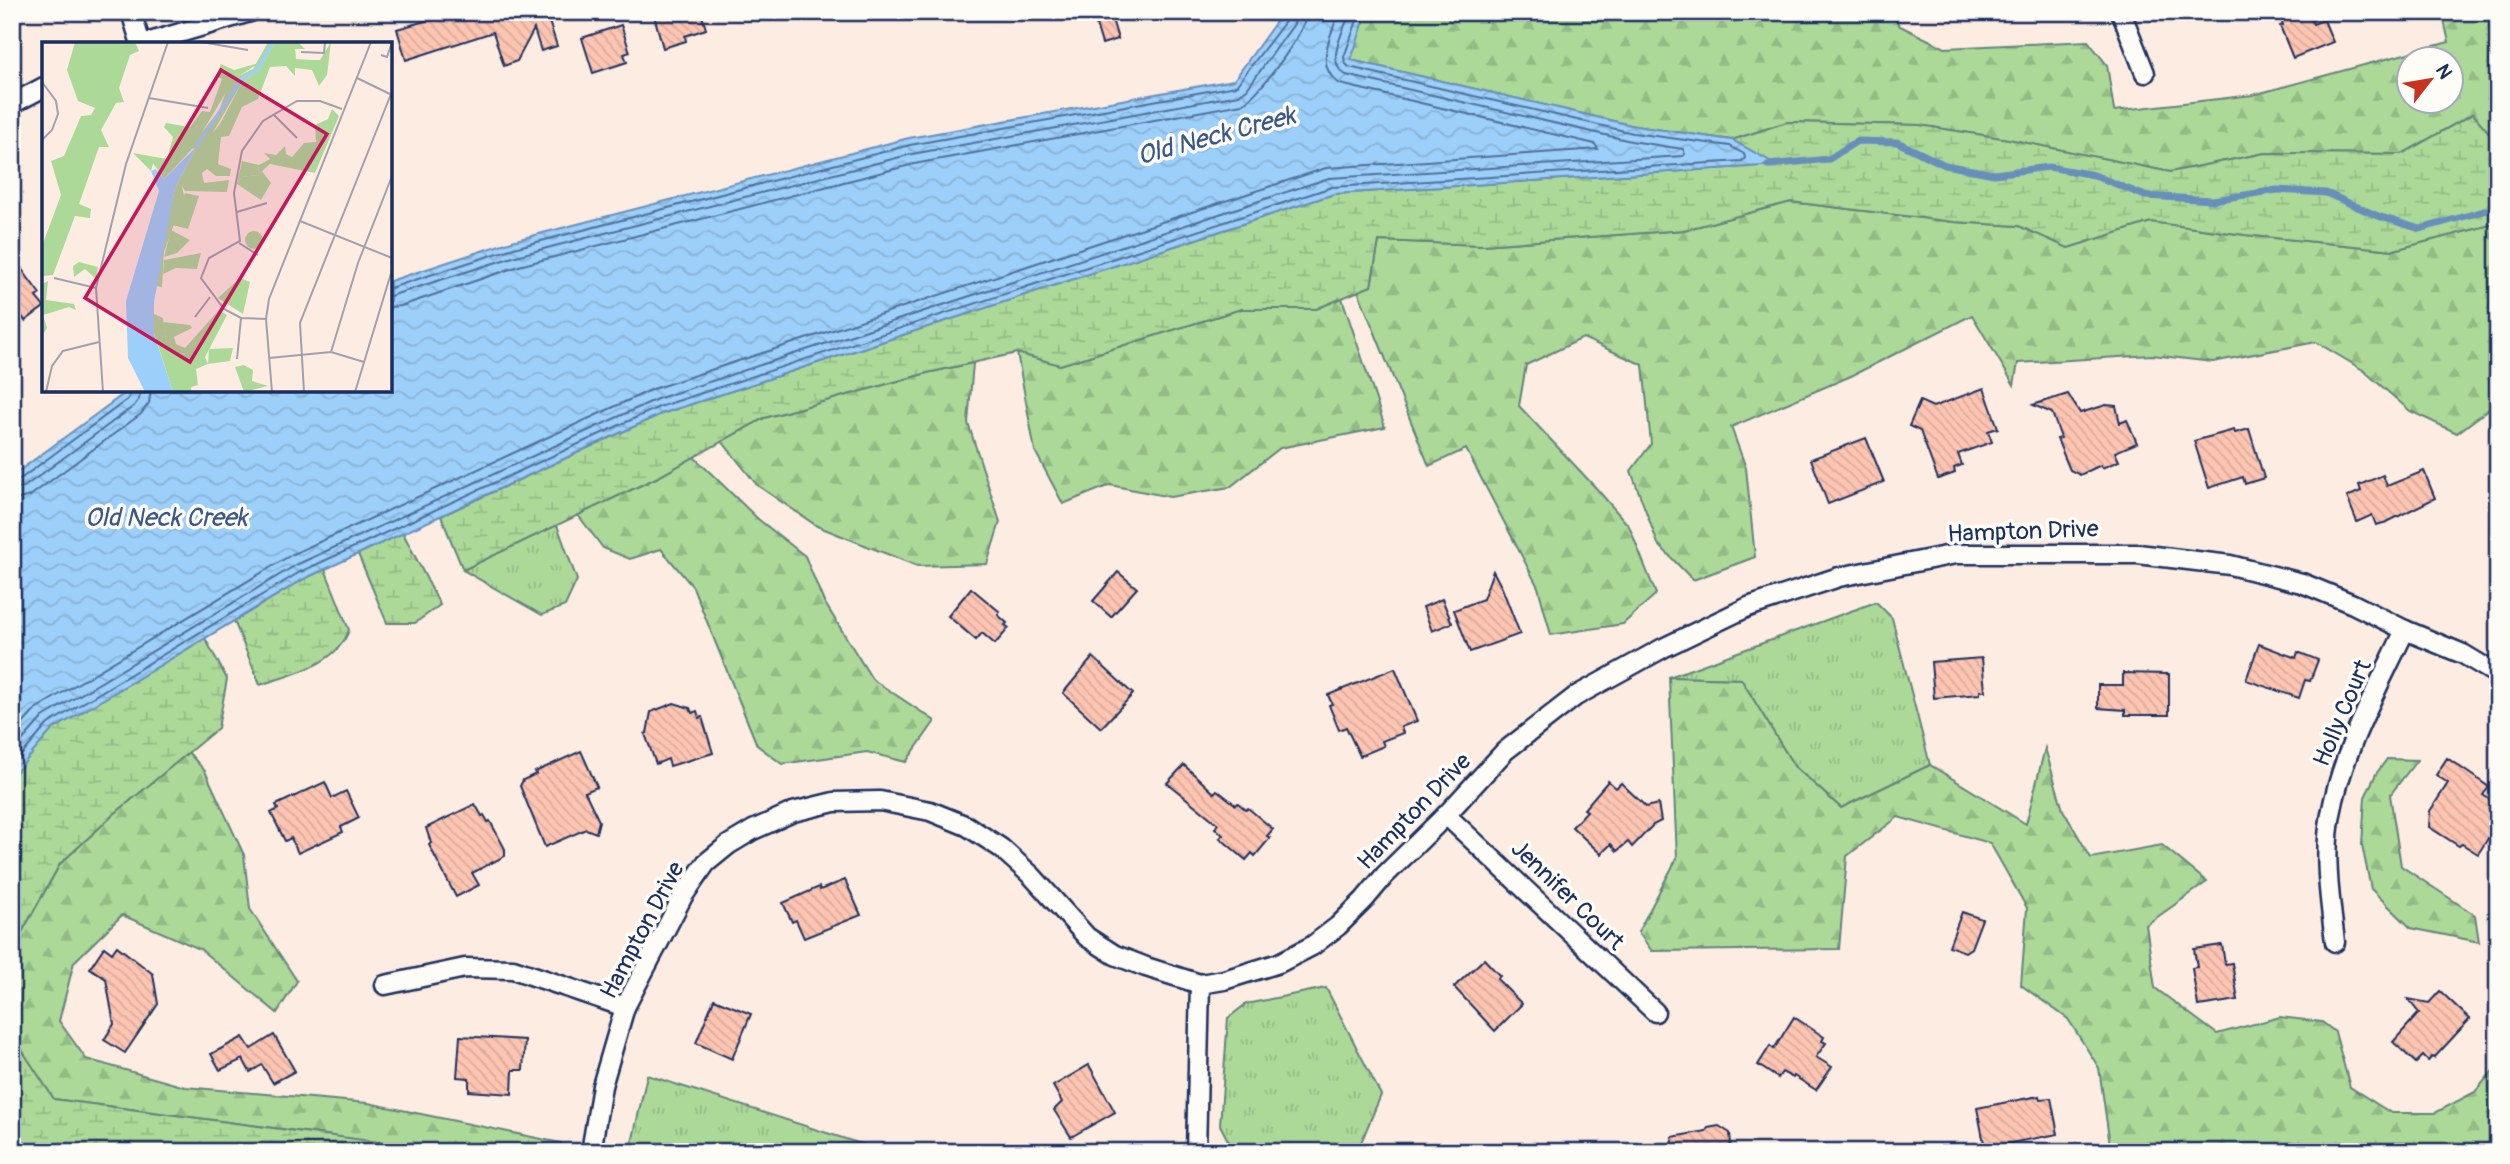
<svg xmlns="http://www.w3.org/2000/svg" width="2510" height="1164" font-family="Pangolin,sans-serif">
	<defs>
		<pattern id="grass-tufts" width="24" height="20" patternUnits="userSpaceOnUse" patternTransform="scale(1.75)"><rect width="24" height="20" fill="#acd998"/><path d="M3 7l-1-3M5 7V3M7 7l1-3M15 17l-1-3M17 17v-4M19 17l1-3" fill="none" stroke="#93bb85"/></pattern>
		<pattern id="forest-firs" width="22" height="20" patternUnits="userSpaceOnUse" patternTransform="scale(1.75)"><rect width="22" height="20" fill="#acd998"/><path d="M5 1l3.5 6h-7zM16 11l3.5 6h-7z" fill="#93bb85"/></pattern>
		<pattern id="wetland-marsh" width="20" height="14" patternUnits="userSpaceOnUse" patternTransform="scale(1.75)"><rect width="20" height="14" fill="#acd998"/><path d="M1 5h8M5 5V1M11 12h8M15 12V8" fill="none" stroke="#93bb85"/></pattern>
		<pattern id="water-waves" width="16" height="10" patternUnits="userSpaceOnUse" patternTransform="scale(1.75)"><rect width="16" height="10" fill="#9ccff9"/><path d="M0 5q4-4 8 0t8 0" fill="none" stroke="#86b2d8"/></pattern>
		<pattern id="building-back-hatch" width="6" height="6" patternUnits="userSpaceOnUse" patternTransform="scale(1.75)"><rect width="6" height="6" fill="#fdc5b1"/><path d="M-1 5l2 2M0 0l6 6M5-1l2 2" fill="none" stroke="#d8aa9b"/></pattern>
	</defs>
	<rect width="100%" height="100%" fill="#fdece2"/>
	<filter id="ink" filterUnits="userSpaceOnUse"><feTurbulence type="fractalNoise" baseFrequency=".0143" numOctaves="2"/><feDisplacementMap in="SourceGraphic" scale="14" xChannelSelector="R" yChannelSelector="G"/><feConvolveMatrix kernelMatrix="1 2 1 2 8 2 1 2 1" color-interpolation-filters="sRGB"/></filter>
	<g filter="url(#ink)">
		<g fill="url(#grass-tufts)" stroke="#64847b" stroke-width="2">
			<polygon points="557,525 577,580 565,606 542,615 463,570"/>
			<polygon points="1876,602 1892,618 1930,765 1841,808 1794,766 1741,679 1669,677"/>
			<polygon points="1326,988 1381,1095 1357,1152 1234,1152 1220,1125 1228,1018 1246,1004"/>
			<polygon points="647,1075 886,1152 630,1152"/>
		</g>
		<g fill="url(#forest-firs)" stroke="#64847b" stroke-width="2" fill-rule="evenodd">
			<path d="M1367 12H1890L1900 26 1945 48 2088 41 2107 65 2114 111 2253 95 2449 42 2442 12H2498V143L2472 114 2402 154 2265 153 2170 172 2008 139 1919 125 1787 122 1732 140 1635 126 1350 60ZM2408 60H2450V102H2408Z"/>
			<polygon points="1791,202 1954,222 2019,226 2068,248 2151,222 2245,235 2394,250 2498,223 2498,408 2489,409 2457,433 2410,411 2363,370 2316,342 2213,362 2152,355 2018,363 2014,385 1972,315 1851,376 1731,427 1746,468 1755,557 1693,580 1658,544 1631,471 1651,444 1643,365 1583,338 1526,365 1519,406 1596,488 1629,526 1656,594 1623,624 1551,635 1538,587 1466,449 1429,466 1358,291 1371,286 1379,241 1482,245 1684,230"/>
			<polygon points="1342,298 1385,427 1280,448 1230,487 1170,497 1110,485 1063,504 1035,451 1017,353 1060,365 1241,309 1316,309"/>
			<polygon points="973,363 968,423 1000,522 987,564 917,566 817,526 757,485 722,441 764,418 927,373"/>
			<polygon points="694,457 758,519 805,556 823,600 872,679 935,721 906,762 867,752 782,764 757,745 693,587 661,549 630,559 603,548 578,515 660,476"/>
			<polygon points="1669,677 1741,679 1794,766 1841,808 1930,765 2026,824 2045,748 2063,810 2091,858 2162,845 2207,882 2146,925 2155,988 2217,1034 2280,1017 2322,1022 2335,1032 2350,1087 2391,1113 2435,1113 2475,1092 2498,1065 2498,1152 2111,1152 2099,1068 2068,1019 2021,985 2027,908 1990,843 1898,817 1847,856 1839,949 1652,951 1638,932 1677,858"/>
			<polygon points="188,752 205,771 244,855 250,909 297,981 277,1013 200,949 122,915 74,962 59,1021 86,1059 185,1087 368,1103 561,1143 561,1152 397,1152 327,1135 53,1099 12,1035 12,950 60,864 113,815"/>
			<polygon points="2387,759 2417,760 2390,795 2401,866 2475,915 2479,942 2411,928 2371,889 2362,845 2365,797 2376,774"/>
		</g>
		<g fill="url(#wetland-marsh)" stroke="#64847b" stroke-width="2">
			<polygon points="2473,114 2498,143 2498,223 2394,250 2245,235 2151,222 2068,248 2019,226 1954,222 1791,202 1684,230 1482,245 1379,241 1371,286 1316,309 1241,309 1060,365 1017,353 927,373 764,418 660,476 463,570 441,516 661,414 1334,194 1775,165 1732,140 1787,122 1919,125 2008,139 2170,172 2265,153 2402,154"/>
			<polygon points="403,533 440,605 415,623 387,623 358,554"/>
			<path d="M325 569 349 630C337 665 292 674 260 685L234 621 304 579Z"/>
			<polygon points="205,638 227,679 218,728 113,815 60,864 12,950 12,775 52,730"/>
			<polygon points="12,1035 54,1099 454,1152 12,1152"/>
		</g>
		<polygon fill="url(#water-waves)" stroke="#688fbb" stroke-width="2" points="1283,12 1367,12 1351,60 1635,126 1732,140 1777,165 1334,194 661,414 304,579 52,730 12,777 12,476 129,390 390,390 390,281 512,241 909,138 1234,80"/>
		<g fill="none" stroke-linecap="round" stroke-linejoin="round">
			<g stroke="#4f6f9c" stroke-width="2">
				<polyline points="390,288 514,248 910,145 1236,86 1287,19 1288,12"/>
				<polyline points="390,296 516,256 912,154 1239,95 1247,89 1294,24 1297,12"/>
				<path d="M390 307 401 306 519 266 914 164 1242 104C1258 97 1307 30 1307 12"/>
				<polyline points="12,481 19,480 128,399 132,390"/>
				<polyline points="12,490 24,487 134,406 139,399 141,390"/>
				<polyline points="12,501 30,496 141,414 149,403 151,390"/>
				<path d="M12 736 37 708 291 555 653 389 1326 168 1598 149 1595 144 1340 84C1313 66 1331 36 1339 12"/>
				<path d="M12 752 43 717 296 565 657 399 1329 178 1683 156 1685 154 1683 149 1631 141 1346 75C1324 62 1344 31 1350 12"/>
				<polyline points="12,766 48,724 300,572 659,407 1332,187 1742,161 1745,158 1744,154 1730,146 1633,133 1349,67 1345,63 1344,57 1360,12"/>
			</g>
			<polyline stroke="#688fbb" stroke-width="7" points="1768,165 1829,159 1857,141 1897,142 1945,165 1994,174 2049,167 2094,175 2145,196 2213,200 2277,190 2326,193 2378,216 2420,229 2498,207"/>
		</g>
		<g fill="url(#building-back-hatch)" stroke="#1b2f5e" stroke-width="2">
			<polygon points="457,12 546,12 557,46 541,51 534,29 517,61 504,66 493,32 406,60 397,29"/>
			<polygon points="653,12 701,12 706,29 685,36 686,41 663,48"/>
			<polygon points="2278,12 2309,12 2313,24 2324,20 2333,42 2293,58 2280,26 2283,25"/>
			<polygon points="1111,16 1118,39 1102,44 1095,21"/>
			<polygon points="621,25 630,52 624,54 627,62 593,73 582,38"/>
			<polygon points="12,256 40,294 36,297 44,307 25,321 12,302"/>
			<polygon points="1984,388 1998,428 1988,431 1992,442 1958,454 1962,465 1954,468 1955,473 1938,479 1920,431 1909,426 1920,401 1933,407"/>
			<polygon points="2068,394 2080,413 2106,405 2116,406 2120,423 2127,420 2137,443 2115,452 2119,461 2102,468 2101,465 2080,475 2070,470 2057,439 2061,438 2052,413 2033,405"/>
			<polygon points="2249,429 2264,478 2245,484 2243,477 2209,488 2194,441 2234,430 2235,433"/>
			<polygon points="1866,438 1884,482 1828,504 1811,459"/>
			<polygon points="2424,471 2435,498 2387,522 2376,525 2372,515 2357,522 2347,497 2361,491 2359,485 2383,475 2387,486"/>
			<polygon points="1493,571 1502,588 1520,634 1470,652 1454,610 1483,599"/>
			<polygon points="1118,572 1137,588 1111,617 1093,601"/>
			<polygon points="971,588 1000,612 998,615 1007,623 1005,625 1009,628 995,644 982,633 976,640 948,616"/>
			<polygon points="1442,599 1452,623 1432,631 1423,607"/>
			<polygon points="2259,644 2296,658 2298,652 2318,660 2310,681 2305,680 2299,698 2246,680"/>
			<polygon points="1093,657 1133,694 1101,728 1063,693"/>
			<polygon points="1982,658 1985,691 1980,691 1980,694 1934,698 1931,662"/>
			<polygon points="1395,668 1417,721 1401,727 1403,733 1382,741 1384,746 1360,756 1346,727 1339,730 1329,705 1332,704 1328,695"/>
			<polygon points="2123,673 2169,674 2169,715 2125,715 2125,710 2098,708 2098,685 2123,685"/>
			<polygon points="674,703 690,708 692,713 697,711 699,718 702,717 713,753 670,766 668,759 656,764 645,734 647,733 651,712"/>
			<polygon points="581,751 597,787 585,792 599,821 596,833 586,829 545,847 520,786 523,780 536,774 535,772"/>
			<polygon points="2447,758 2489,787 2483,795 2498,805 2498,823 2478,854 2462,844 2459,846 2429,827 2430,811 2448,783 2436,775"/>
			<polygon points="1184,765 1214,793 1217,790 1236,805 1238,803 1246,810 1248,808 1273,829 1267,836 1270,838 1255,856 1252,853 1246,860 1220,838 1223,835 1215,828 1218,824 1167,783"/>
			<polygon points="1608,781 1616,788 1621,783 1646,807 1658,804 1661,821 1653,825 1632,847 1628,842 1617,851 1611,844 1601,854 1572,827 1587,811 1584,809"/>
			<polygon points="325,782 332,798 346,791 359,818 341,827 343,832 298,853 291,838 285,841 271,813 278,809 276,805"/>
			<polygon points="475,804 482,816 484,815 488,822 490,821 505,849 505,856 472,873 479,885 456,897 429,845 431,843 426,828"/>
			<polygon points="845,880 861,915 804,938 796,920 792,922 783,903 819,887 820,890"/>
			<polygon points="1962,912 1982,919 1971,948 1965,952 1949,946"/>
			<polygon points="2222,945 2225,964 2232,963 2238,1000 2198,1006 2192,968 2197,967 2194,949"/>
			<polygon points="117,946 153,974 158,1004 125,1053 104,1040 114,1024 106,979 90,968 104,947 112,953"/>
			<polygon points="1484,959 1500,976 1497,979 1522,1004 1495,1031 1454,987"/>
			<polygon points="2440,991 2470,1019 2434,1058 2432,1057 2428,1061 2423,1056 2416,1063 2393,1042 2419,1013 2408,999 2429,1003"/>
			<polygon points="714,999 751,1014 732,1059 696,1043"/>
			<polygon points="1794,1017 1824,1037 1822,1041 1826,1043 1816,1057 1832,1067 1816,1090 1794,1076 1793,1078 1782,1072 1778,1078 1758,1065 1770,1046 1774,1049"/>
			<polygon points="274,1035 295,1071 273,1083 262,1065 250,1072 243,1059 220,1070 211,1054 243,1037 251,1049"/>
			<polygon points="460,1036 525,1040 523,1070 513,1070 512,1094 469,1091 469,1078 457,1077"/>
			<polygon points="1089,1065 1115,1112 1071,1137 1054,1110 1062,1102 1053,1086"/>
			<polygon points="2039,1096 2040,1099 2051,1098 2058,1134 1985,1148 1977,1108"/>
			<polygon points="1719,1126 1730,1133 1731,1144 1725,1152 1675,1152 1672,1137 1706,1131 1708,1128"/>
		</g>
		<g fill="none" stroke-linecap="round" stroke-linejoin="round">
			<defs>
				<g id="street">
					<polyline points="131,12 141,44"/>
					<polyline points="2121,12 2145,73"/>
					<polyline points="143,44 250,12"/>
					<polyline points="12,104 44,87"/>
					<polyline points="1446,815 1655,1012"/>
					<path d="M2335 942C2330 900 2323 855 2331 814 2343 749 2377 690 2405 630"/>
					<polyline points="385,985 465,968 513,969 625,1007"/>
					<polyline points="591,1152 602,1086 625,1007 683,896 706,863 728,845 753,830 793,812 834,802 880,801 930,811 967,826 1001,848 1032,876 1087,937 1115,955 1146,967 1200,984 1224,980 1279,963 1312,946 1338,926 1364,900 1385,875 1446,815 1505,751 1576,696 1663,648 1748,607 1839,577 1956,554 2138,554 2230,565 2302,583 2353,604 2405,630 2463,654 2498,675"/>
					<polyline points="1196,1152 1200,984"/>
				</g>
			</defs>
			<use href="#street" stroke="#1b2f5e" stroke-width="23"/>
			<use href="#street" stroke="#fdfcf7" stroke-width="18"/>
		</g>
	</g>
	<g text-anchor="middle" stroke-width="7" stroke-linejoin="round" paint-order="stroke">
		<g font-size="24" fill="#1b2f5e" stroke="#fdfcf7">
			<text transform="translate(2023 531) rotate(-2)" y="8">Hampton Drive</text>
			<text transform="translate(2342 713) rotate(-67)" y="8">Holly Court</text>
			<text transform="translate(1414 811) rotate(-46)" y="8">Hampton Drive</text>
			<text transform="translate(1568 895) rotate(44)" y="8">Jennifer Court</text>
			<text transform="translate(642 930) rotate(-62)" y="8">Hampton Drive</text>
		</g>
		<g font-size="26" font-style="italic" fill="#3b5785" stroke="#fdfcf7">
			<text transform="translate(1216 135) rotate(-15)" y="9">Old Neck Creek</text>
			<text x="166" y="526">Old Neck Creek</text>
		</g>
	</g>
	<g transform="translate(42 42)">
		<rect width="350" height="350" fill="#fdece2"/>
		<path d="M200 119 217 123 216 133 199 135 195 142ZM203 198a9 9 0 1 1 18 0a9 9 0 1 1-18 0ZM198 236 208 240 201 272 176 256ZM191 306 188 319 166 322 167 307Z" fill="#acd998"/>
		<path d="M33 0H93L97 9 88 13 77 46 82 60 74 61 59 88 67 105H57L37 162 49 167 48 176 33 174 11 233 0 234V204L19 153 9 119 22 114 39 74 49 73 53 66 36 59 25 28ZM233 0H256L263 7H253L254 17 270 18H278L289 0 285 33 277 44 270 28 253 26V34L244 24 228 25 216 57 200 65 187 94 179 95 176 122 189 127 188 134H174L165 127 160 131 162 141 187 138 185 150 143 149 140 144 159 105 178 82 199 42 217 28ZM217 21 192 37 150 107 122 137 111 121 109 129 91 111 125 117 131 95 122 85 124 81 148 85 160 69 168 70 180 37 174 34 179 22 192 28ZM290 67 297 74 273 131 228 122 220 129 229 141 219 158 195 142 199 135 216 133 217 123 228 117 222 111 234 113 243 104 244 112 250 115 262 101 274 100 273 83 286 77ZM143 151 157 154 146 187 130 183ZM129 188 148 198 135 211 122 215ZM159 211 155 227 134 226 121 232 122 218ZM37 220 56 225 54 237 43 227 32 235 31 224ZM6 239 4 258 32 262 34 268 27 265 1 273 5 286 0 294V242ZM177 268 185 273 163 315 166 322 154 327 156 343 146 346 151 315 163 289 145 311 136 312 124 298 121 280 148 283 150 286 132 295 134 302 143 306ZM202 323 211 328 210 339 226 344 202 350 193 325Z" fill="#acd998"/>
		<path d="M226 0H233L217 28 199 42 140 144 142 154 122 210 120 245 113 244 133 146 154 106 150 107 151 101 177 69 188 38 211 27ZM178 270 181 272 151 315 149 350H131L112 291V272L121 276 124 298 137 312 145 311Z" fill="#acd998"/>
		<path d="M155 104 133 146 112 260V292L131 350H103L86 316 84 259 117 149 109 129 114 127 122 137Z" fill="#9ccff9"/>
		<path fill="none" stroke="#9ccff9" stroke-width="3.5" d="M154 105 199 38 215 28 231 0"/>
		<path fill="none" stroke="#a3a0ad" stroke-width="2" d="M159 0 206 8M259 10 282 11 283 0M339 13 345 15 350 0M315 36 350 53M0 40 14 59 16 72 10 88 0 98M107 56 166 66M231 72 255 96M195 170 225 161M258 179 350 216M197 201 216 213M12 236 54 246M153 275 168 255M224 277 199 276 182 267 159 236 167 216 198 199 192 151 200 109 221 79 255 59H278L300 67M289 310 316 221 350 134M227 316 289 310 322 320M195 317 199 276M4 350 10 324 21 309 57 300M61 350 54 246 84 122 126 0M230 350 224 277 227 257 329 0M262 350 258 281 349 52M313 350 350 228"/>
		<path fill="#c2185b" fill-opacity="0.15" stroke="#c2185b" stroke-width="3.5" d="M179 28 285 92 148 320 43 256Z"/>
		<rect width="350" height="350" fill="none" stroke="#1b2f5e" stroke-width="3.5"/>
	</g>
	<rect width="2510" height="1164" fill="none" stroke="#fdfcf7" stroke-width="42"/>
	<rect x="21" y="21" width="2468" height="1122" fill="none" stroke="#1b2f5e" stroke-width="2.5" filter="url(#ink)"/>
	<g transform="translate(2430 80) rotate(59)"><circle r="33" fill="#fdfcf7" stroke="#a3aaba" stroke-width="2"/>
	<path d="M0-5L12 26L0 18L-12 26Z" fill="#c8321e"/>
	<text y="-10" font-size="19" font-weight="bold" text-anchor="middle" fill="#1b2f5e">N</text>
	</g>
</svg>
